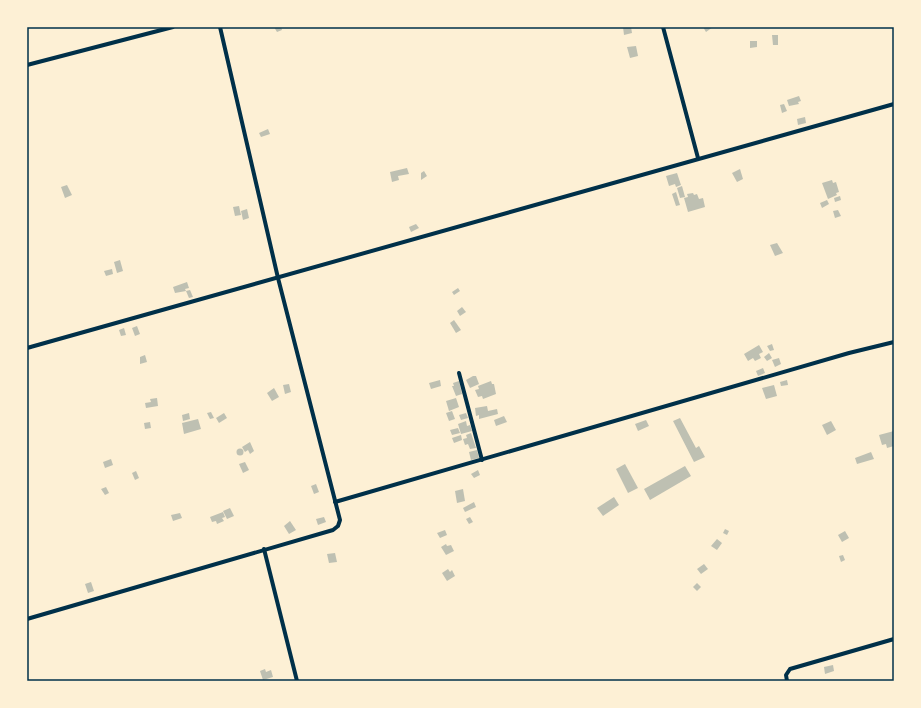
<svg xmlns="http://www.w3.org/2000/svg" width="921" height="708" font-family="Inter,sans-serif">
	<rect width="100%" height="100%" fill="#fdf0d5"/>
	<g fill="#bec0b2">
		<polygon points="274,27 281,27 282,30 277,32"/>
		<polygon points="623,27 631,27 632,33 624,35"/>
		<polygon points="703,27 713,27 706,32"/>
		<polygon points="772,35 778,35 778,45 773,45"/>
		<polygon points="750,41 757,41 757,47 750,48"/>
		<polygon points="636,46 638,56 630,58 627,47"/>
		<polygon points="799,96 801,101 798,102 799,104 789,106 787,100"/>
		<polygon points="784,104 787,111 782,113 780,105"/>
		<polygon points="805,117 806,123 798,125 797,119"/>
		<polygon points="268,129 270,134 261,137 259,133"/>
		<polygon points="407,168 409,174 398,176 399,180 392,182 390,172"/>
		<polygon points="740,169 743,179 737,182 732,173"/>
		<polygon points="424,171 427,176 421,180 421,173"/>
		<polygon points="677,173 681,185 676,187 675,184 669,186 666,176"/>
		<polygon points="832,180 833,183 836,182 839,192 836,193 837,195 828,199 822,183"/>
		<polygon points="67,185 72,195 65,198 61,187"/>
		<polygon points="682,186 685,197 680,198 677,188"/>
		<polygon points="676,192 680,205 676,206 672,194"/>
		<polygon points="693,193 694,195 697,194 699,199 703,198 705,207 688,212 684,198 688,197 687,194"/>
		<polygon points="840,196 841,200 835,202 834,198"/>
		<polygon points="827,200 829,204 822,208 820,203"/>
		<polygon points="239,206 241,215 235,216 233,207"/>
		<polygon points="247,209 249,218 243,220 241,211"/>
		<polygon points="838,210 841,216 835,218 833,211"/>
		<polygon points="416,224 419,228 411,232 409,227"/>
		<polygon points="777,243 783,253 775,256 770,245"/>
		<polygon points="120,260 123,271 117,273 114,262"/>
		<polygon points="112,269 113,274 106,276 104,271"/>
		<polygon points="187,282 189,288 185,289 186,291 175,293 173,287"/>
		<polygon points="458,288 460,291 454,295 452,292"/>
		<polygon points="190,290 193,297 189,298 186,291"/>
		<polygon points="462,307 466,312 460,316 457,311"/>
		<polygon points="454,320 461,330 456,333 450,323"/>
		<polygon points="137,326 140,334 135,336 132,328"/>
		<polygon points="124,328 126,335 121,336 119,330"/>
		<polygon points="772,344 774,350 770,351 767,346"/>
		<polygon points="759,345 763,352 759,354 761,358 755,361 753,358 748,361 744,354"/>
		<polygon points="769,353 772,358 767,361 764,357"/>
		<polygon points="145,355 147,362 140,364 140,357"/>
		<polygon points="779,358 781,364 775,367 772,360"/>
		<polygon points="763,368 765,373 758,376 756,371"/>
		<polygon points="473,376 476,376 479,384 470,388 466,380"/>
		<polygon points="440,380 441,386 431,389 429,383"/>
		<polygon points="787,380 788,385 781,386 780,382"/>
		<polygon points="459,381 462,394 456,396 452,386 454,386 453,383"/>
		<polygon points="491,381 492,384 494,384 496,394 483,399 482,396 478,397 475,390 479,389 478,386"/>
		<polygon points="289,384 291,392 285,394 283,385"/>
		<polygon points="774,385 777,396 766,399 762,388"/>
		<polygon points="274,388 279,397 272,401 267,393"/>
		<polygon points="157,398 158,406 146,408 145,403 151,402 150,399"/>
		<polygon points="456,398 459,407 449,411 446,401"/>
		<polygon points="487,406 488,411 497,409 498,414 479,419 479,415 476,416 475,408"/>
		<polygon points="452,411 455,419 449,421 446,413"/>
		<polygon points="211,412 214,418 210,419 207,413"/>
		<polygon points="189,413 190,419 183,421 182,415"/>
		<polygon points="224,413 227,418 219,423 216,418"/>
		<polygon points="466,413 468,418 461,420 459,415"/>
		<polygon points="504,416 507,422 496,426 494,420"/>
		<polygon points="680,418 696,448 699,446 705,457 694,462 673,421"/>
		<polygon points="198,419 201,429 184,434 182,423"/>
		<polygon points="646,420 649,426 638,431 635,424"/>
		<polygon points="466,421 467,426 470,425 472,431 461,434 458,424"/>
		<polygon points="831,421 836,430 827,435 822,425"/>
		<polygon points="150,422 151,428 145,429 144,423"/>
		<polygon points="458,428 460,433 452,435 450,430"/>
		<polygon points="894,431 894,446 887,448 886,444 882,445 879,435"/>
		<polygon points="471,433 476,448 470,449 468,444 465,445 463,439 467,438 466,435"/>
		<polygon points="461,435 462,440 454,443 452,438"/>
		<polygon points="250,442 254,451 250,454 248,450 245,452 242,447"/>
		<circle cx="240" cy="452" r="3.5"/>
		<polygon points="477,450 479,458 471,460 469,452"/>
		<polygon points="871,452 874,459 857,464 855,458"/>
		<polygon points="111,459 113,465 105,468 103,462"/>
		<polygon points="245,462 249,470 243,473 239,464"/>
		<polygon points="625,464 638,488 628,493 616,469"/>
		<polygon points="685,466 691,476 650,500 644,489"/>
		<polygon points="478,470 480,475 474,478 471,474"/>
		<polygon points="136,471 139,478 135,480 132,473"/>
		<polygon points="316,484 319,492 314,494 311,486"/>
		<polygon points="106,487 109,493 105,495 101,489"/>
		<polygon points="463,489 465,501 457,503 455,491"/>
		<polygon points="614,497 619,505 603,516 597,508"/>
		<polygon points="474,502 476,507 465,512 463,508"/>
		<polygon points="230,508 234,516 227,519 223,511"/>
		<polygon points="223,512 225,517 222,518 224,521 217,524 216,521 212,522 210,517"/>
		<polygon points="180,513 182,518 173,521 171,515"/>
		<polygon points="324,517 326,522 318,525 316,519"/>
		<polygon points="470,517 473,522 469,524 466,519"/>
		<polygon points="290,521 296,530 289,534 284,526"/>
		<polygon points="725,529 729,531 727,535 723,533"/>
		<polygon points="445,530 447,535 440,538 437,533"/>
		<polygon points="845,531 849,538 842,542 838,535"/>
		<polygon points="717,539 722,543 717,550 711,546"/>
		<polygon points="446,544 447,546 451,545 454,551 446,555 441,547"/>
		<polygon points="335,553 337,562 329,563 327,554"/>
		<polygon points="843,555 845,560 841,562 839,556"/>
		<polygon points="704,564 708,569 701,574 697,569"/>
		<polygon points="448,569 450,572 452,570 455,576 447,581 442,573"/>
		<polygon points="91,582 94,591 88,593 85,584"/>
		<polygon points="697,583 701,587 697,591 693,587"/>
		<polygon points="833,665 834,671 825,674 824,667"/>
		<polygon points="265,669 266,672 271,670 273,677 263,680 260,671"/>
	</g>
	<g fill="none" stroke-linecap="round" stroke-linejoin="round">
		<g stroke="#003049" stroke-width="4">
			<polyline points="663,27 698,158"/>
			<polyline points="27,65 173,27"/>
			<polyline points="27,348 894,104"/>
			<polyline points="459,373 482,460"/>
			<polyline points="335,502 849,353 894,342"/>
			<polyline points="264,549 297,681"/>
			<polyline points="27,619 333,530 338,526 340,520 278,278 220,27"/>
			<polyline points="787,681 786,675 790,669 894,639"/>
		</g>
	</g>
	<rect width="921" height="708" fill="none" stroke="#fdf0d5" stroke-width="56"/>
	<rect x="28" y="28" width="865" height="652" fill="none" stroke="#003049" stroke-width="1.5"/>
</svg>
